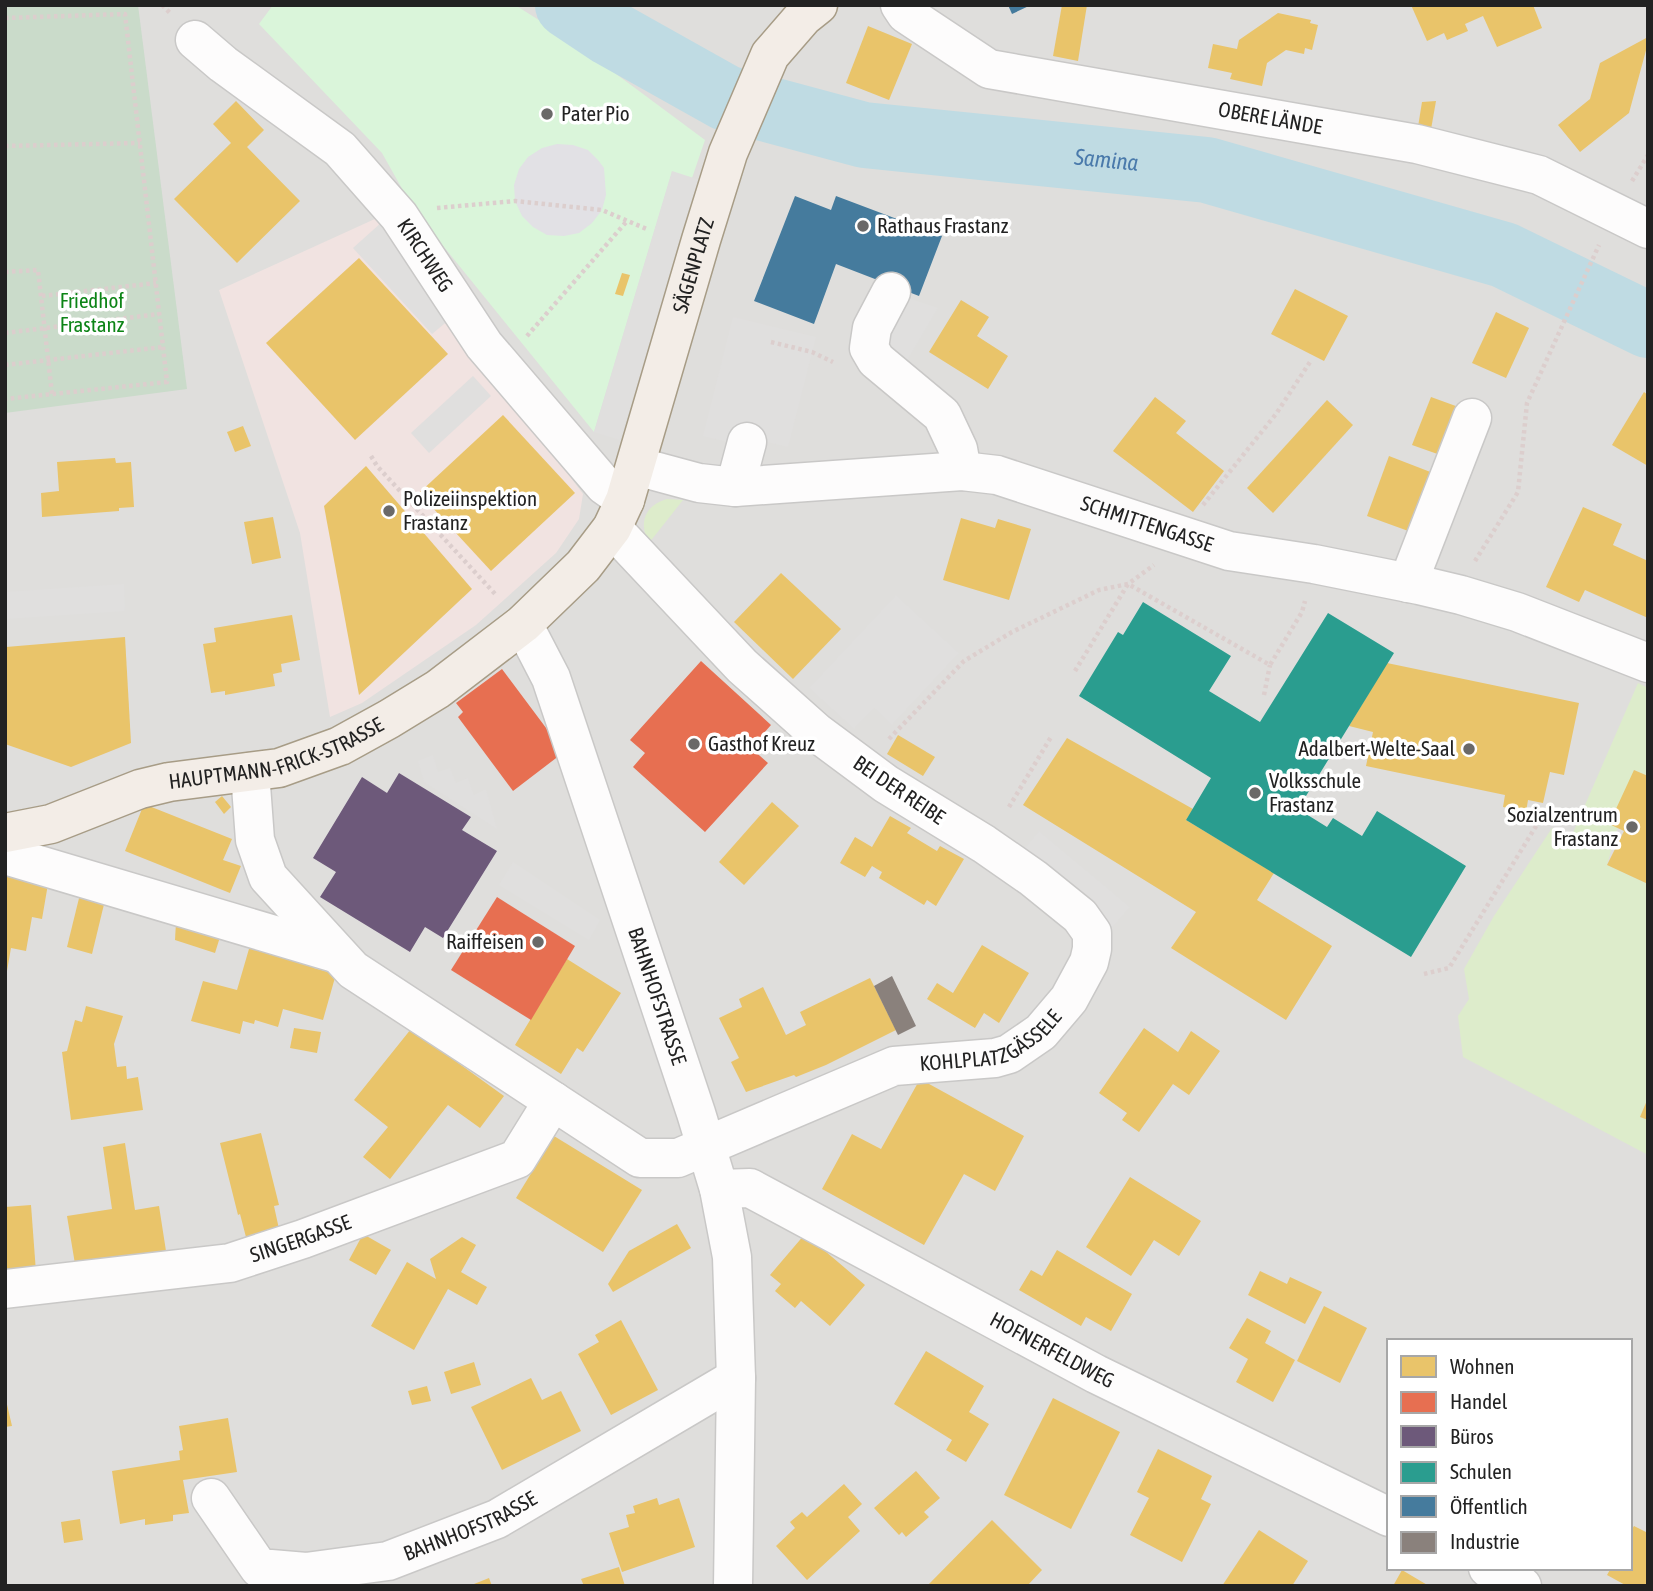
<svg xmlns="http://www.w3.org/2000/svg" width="1653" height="1591" font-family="'Asap Condensed',sans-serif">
	<rect width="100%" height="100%" fill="#f0eeeb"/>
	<path fill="#dfdedc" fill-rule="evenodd" d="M5 5H1648V1586H5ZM1389 1341H1630V1568H1389Z"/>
	<polygon fill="#f1e3e1" points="377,218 583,494 579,519 556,553 476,625 362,703 330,717 300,533 219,290"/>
	<g fill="#ddeccb">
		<path d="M667 499 683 500 649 543C638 523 645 505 667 499Z"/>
		<polygon points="1638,683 1648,688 1648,776 1634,770 1607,865 1648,884 1648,1098 1640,1117 1648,1120 1648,1155 1463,1057 1458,1016 1469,999 1464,969 1494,916 1552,828 1572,835"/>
	</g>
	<polygon fill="#cadbca" points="5,5 138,5 187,389 5,413"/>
	<polygon fill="#daf5da" points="273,5 515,5 569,39 705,140 692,178 672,172 594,432 414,210 382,153 259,24"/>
	<g fill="#e0dfde">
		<polygon points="672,171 703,181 620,440 594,432"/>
		<polygon points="382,222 450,319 432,334 353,248"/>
		<polygon points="908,298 938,308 908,359 880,350"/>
		<polygon points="733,317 816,337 788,447 763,441 728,442 703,436"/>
		<polygon points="473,376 491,396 429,453 411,433"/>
		<polygon points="124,584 125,611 5,619 5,592"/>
		<polygon points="896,595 959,653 892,725 874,708 854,729 809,688"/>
		<polygon points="433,755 438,772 450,768 456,783 468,778 474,795 486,789 497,829 424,782 418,761"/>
		<polygon points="1039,831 1130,907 1111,929 1021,853"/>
		<polygon points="513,862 600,920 589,940 499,885"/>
	</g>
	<polygon fill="#e2e1e5" points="557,144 573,145 588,150 598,160 604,168 606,195 602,210 592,223 579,233 564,236 547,235 533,227 522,216 515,201 514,185 519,169 528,157 542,148"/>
	<g fill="#e9c46a">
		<polygon points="1062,5 1087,5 1078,61 1053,56"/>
		<polygon points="1411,5 1533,5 1542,28 1497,47 1483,16 1465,24 1468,31 1447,40 1444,33 1427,41"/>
		<polygon points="1278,13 1311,20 1310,23 1318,25 1312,50 1305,48 1304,54 1286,50 1267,63 1262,86 1230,79 1232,73 1208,68 1213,44 1237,49 1239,40"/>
		<polygon points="868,26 912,44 889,100 846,83"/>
		<polygon points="1648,37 1648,43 1629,113 1580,152 1558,125 1590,99 1600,63"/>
		<polygon points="236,101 264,130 247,147 300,201 237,263 174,199 231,143 213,124"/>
		<polygon points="1436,101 1430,135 1417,133 1422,102"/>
		<polygon points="359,258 448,354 355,440 266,343"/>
		<polygon points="622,273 630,275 623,296 615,294"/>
		<polygon points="1295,289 1348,316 1324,361 1271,334"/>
		<polygon points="961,300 989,317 977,336 1008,356 988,389 929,352"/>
		<polygon points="1496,312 1529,328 1506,378 1472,363"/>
		<polygon points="1644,392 1648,395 1648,466 1612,445"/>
		<polygon points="1155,397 1186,421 1176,433 1224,471 1193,512 1113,451"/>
		<polygon points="1431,397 1464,409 1446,457 1412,445"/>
		<polygon points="1327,400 1353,425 1273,513 1247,488"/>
		<polygon points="503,415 575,493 491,571 419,493"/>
		<polygon points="243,426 251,446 235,452 227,432"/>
		<polygon points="1389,456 1433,473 1411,532 1367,516"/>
		<polygon points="115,458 116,463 131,462 134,507 119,508 119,511 42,517 41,493 59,491 57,462"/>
		<polygon points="366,466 472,589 359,695 324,506"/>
		<polygon points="1583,507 1622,524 1613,545 1648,561 1648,618 1585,590 1579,602 1546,587"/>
		<polygon points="273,517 281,558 252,564 244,522"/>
		<polygon points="961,518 995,528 998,519 1031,529 1009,600 943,580"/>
		<polygon points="781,573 841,629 793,679 734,622"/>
		<polygon points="292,615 300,660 281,664 282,672 273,674 275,686 225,695 225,691 211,693 203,644 216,642 214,628"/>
		<polygon points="125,637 131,743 71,767 5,744 6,647"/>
		<polygon points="1387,663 1579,703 1564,775 1550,772 1543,803 1528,800 1526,812 1503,807 1505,795 1366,766 1373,732 1349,726"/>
		<polygon points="898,735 935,757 923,776 887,754"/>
		<polygon points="1067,738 1193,809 1186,820 1274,873 1257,900 1332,946 1286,1020 1171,948 1196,912 1023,805"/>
		<polygon points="1634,770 1648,776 1648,884 1607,865 1624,831 1609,824"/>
		<polygon points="222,796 231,807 224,814 215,802"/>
		<polygon points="772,802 799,826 744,885 719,862"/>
		<polygon points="144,804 232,839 223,860 241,866 230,893 125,851"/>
		<polygon points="890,816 911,828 907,833 937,851 940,846 964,859 936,906 927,900 924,905 879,878 882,872 872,866 865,877 840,863 855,837 872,847"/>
		<polygon points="5,869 48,884 42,919 32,917 26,951 11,948 7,971 5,970"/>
		<polygon points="81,890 106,896 92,954 67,947"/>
		<polygon points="176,922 220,937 215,953 175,940"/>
		<polygon points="251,942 316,961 314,968 336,974 323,1020 283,1009 278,1027 255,1020 254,1024 243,1021 240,1034 191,1021 203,981 237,990"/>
		<polygon points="982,945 1029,973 999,1023 984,1013 975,1028 927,999 937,983 953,993"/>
		<polygon points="567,959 621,993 583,1052 577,1048 561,1074 515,1045"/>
		<polygon points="870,978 896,1030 826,1065 796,1077 794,1075 746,1092 731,1062 739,1058 719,1018 742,1007 739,999 763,987 786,1035 806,1025 800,1012"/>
		<polygon points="86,1006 123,1016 114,1044 117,1067 126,1066 127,1079 138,1077 143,1110 71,1120 62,1052 67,1051 75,1020 82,1022"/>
		<polygon points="294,1028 321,1032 317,1053 290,1048"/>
		<polygon points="1144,1028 1178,1052 1191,1031 1220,1051 1189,1095 1173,1084 1139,1132 1122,1120 1127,1113 1099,1093"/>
		<polygon points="411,1029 504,1096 480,1128 448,1105 390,1179 363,1157 388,1127 354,1100"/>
		<polygon points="920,1079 1024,1136 995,1191 964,1174 924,1245 822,1189 852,1134 881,1149"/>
		<polygon points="1648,1098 1648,1120 1640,1117"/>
		<polygon points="261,1133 279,1205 274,1206 279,1229 247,1241 240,1214 238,1215 220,1143"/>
		<polygon points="554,1136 642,1190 603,1252 516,1198"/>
		<polygon points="125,1143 135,1210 159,1206 166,1251 75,1264 67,1216 112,1209 103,1147"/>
		<polygon points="1130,1177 1201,1221 1179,1256 1154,1240 1131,1276 1086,1247"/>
		<polygon points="31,1205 36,1272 5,1275 5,1207"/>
		<polygon points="677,1224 691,1248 613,1292 608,1284 629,1251"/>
		<polygon points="363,1234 391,1250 376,1275 349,1260"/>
		<polygon points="805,1234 865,1285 830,1326 801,1301 795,1308 775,1291 781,1284 770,1275"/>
		<polygon points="462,1237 476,1245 461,1272 487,1287 477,1305 448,1289 414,1350 371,1326 407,1262 436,1279 430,1259"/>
		<polygon points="1057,1250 1132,1294 1111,1331 1086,1317 1081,1326 1019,1290 1031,1270 1042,1276"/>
		<polygon points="1260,1271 1287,1284 1290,1277 1322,1292 1305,1324 1248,1295"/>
		<polygon points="1324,1306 1367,1328 1340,1383 1297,1361"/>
		<polygon points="1247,1318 1271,1331 1265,1343 1295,1360 1273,1402 1236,1382 1248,1359 1229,1348"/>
		<polygon points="621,1320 658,1390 611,1415 578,1354 599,1342 595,1335"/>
		<polygon points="926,1351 984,1386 969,1412 989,1424 966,1462 946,1450 952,1440 894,1404"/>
		<polygon points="474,1362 481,1385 451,1394 444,1372"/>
		<polygon points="531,1378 542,1400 561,1391 581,1431 502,1470 471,1407"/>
		<polygon points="427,1386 431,1401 412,1405 408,1391"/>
		<polygon points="1053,1398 1120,1432 1071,1529 1004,1495"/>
		<polygon points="5,1400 6,1400 12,1426 5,1427"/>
		<polygon points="228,1418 237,1472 183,1480 189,1513 173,1515 173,1521 145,1525 145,1519 120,1524 112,1471 180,1460 179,1451 183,1450 179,1426"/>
		<polygon points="1158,1449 1212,1476 1201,1499 1211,1504 1182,1562 1130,1535 1149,1498 1137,1492"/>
		<polygon points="916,1471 940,1498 924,1512 929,1517 906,1537 902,1532 899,1535 874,1508"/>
		<polygon points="844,1484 862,1504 848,1517 860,1531 807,1580 776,1546 795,1528 790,1522 802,1512 807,1517"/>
		<polygon points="657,1498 659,1505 679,1498 695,1547 622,1572 609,1533 629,1527 626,1515 635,1513 633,1506"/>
		<polygon points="80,1519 83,1540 64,1543 61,1522"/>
		<polygon points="992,1520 1042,1570 1027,1586 927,1586"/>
		<polygon points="1634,1526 1648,1533 1648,1586 1627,1586 1607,1575 1611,1568 1630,1568 1630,1532"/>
		<polygon points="1259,1530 1308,1561 1292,1586 1222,1586"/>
		<polygon points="619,1567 625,1586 584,1586 581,1579"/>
		<polygon points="1402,1570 1429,1586 1393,1586"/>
		<polygon points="489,1578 492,1586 469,1586"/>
	</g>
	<g fill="#e76f51">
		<polygon points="701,661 771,725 751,748 768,763 705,832 633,767 645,753 630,740"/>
		<polygon points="502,669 564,752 513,791 458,717 463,712 456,703"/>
		<polygon points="497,897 575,946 531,1020 451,970"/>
	</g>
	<polygon fill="#6d597a" points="399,773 471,817 462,830 497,851 443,938 425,927 410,952 320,897 336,872 313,858 362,777 387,793"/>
	<polygon fill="#2a9d8f" points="1143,602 1231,656 1209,691 1260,722 1328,613 1394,653 1298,809 1327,827 1333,818 1362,836 1377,811 1466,866 1411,957 1186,820 1211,778 1079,696 1118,632 1123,635"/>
	<g fill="#457b9d">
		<polygon points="1008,5 1031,5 1012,14"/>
		<polygon points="795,196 831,210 836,196 942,236 919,296 836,264 814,324 754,301"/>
	</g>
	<polygon fill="#8a817c" points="892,976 916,1026 898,1035 874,986"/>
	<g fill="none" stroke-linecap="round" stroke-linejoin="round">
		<path stroke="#bfdbe3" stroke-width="66" id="s1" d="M568 5 610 33 726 98 864 135 1207 170 1504 255 1648 325"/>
		<defs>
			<g id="minor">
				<path id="s2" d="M900 5 906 14 989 69 1417 144 1539 175 1648 229"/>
				<path id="s3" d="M195 40 223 64 340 149 399 216 484 345 604 485 625 500"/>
				<polyline points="891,292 872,328 869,348 876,360 942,415 958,449 962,471"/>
				<path id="s4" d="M636 466 699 483 735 487 962 471 997 475 1229 551 1314 564 1419 585 1461 595 1517 612 1648 663"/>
				<polyline points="735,487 747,442"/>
				<polyline points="1408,583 1472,418"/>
				<path id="s5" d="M523 624 551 678 696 1113 719 1189 732 1257 736 1378 733 1586"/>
				<path id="s6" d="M250 772 255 840 268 877 353 970 640 1158H678L894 1066 995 1058 1009 1054 1041 1032 1069 999 1089 962 1092 949V933L1080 916 1033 878 984 844 886 784 816 732 742 666 612 528"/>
				<polyline points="5,855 335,953"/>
				<path id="s7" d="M719 1189 750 1188 1096 1374 1389 1517"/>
				<path id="s8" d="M5 1289 230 1263 303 1239 517 1159 553 1101"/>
				<path id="s9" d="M211 1498 259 1568 306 1572 388 1561 497 1519 736 1378"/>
				<polyline points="1488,1568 1522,1586"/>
			</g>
			<g id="major">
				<path id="s10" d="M5 833 51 824 140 789 169 782 279 768 340 746 389 719 438 689 523 624 583 566 612 528 625 500 701 240 728 153 770 55 803 17 818 5"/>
			</g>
		</defs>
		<use href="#minor" stroke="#c9c8c7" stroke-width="41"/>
		<use href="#major" stroke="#a79c86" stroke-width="41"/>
		<g stroke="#dccecd" stroke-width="4.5" stroke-dasharray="3.5 3.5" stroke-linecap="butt">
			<polyline points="162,5 171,14"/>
			<polyline points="5,18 125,14 167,382 5,399"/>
			<polyline points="5,146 140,143"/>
			<polyline points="1632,181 1648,155"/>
			<polyline points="437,208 515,201 602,210 649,230"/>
			<polyline points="5,272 38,270 52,394"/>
			<polyline points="42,296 156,283"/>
			<polyline points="5,333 159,314"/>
			<polyline points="527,336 627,221"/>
			<polyline points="771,342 812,352 833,362"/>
			<polyline points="5,365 163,347"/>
			<polyline points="371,456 377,466 497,596"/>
			<polyline points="1203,505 1276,414 1310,362"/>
			<polyline points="1475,561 1518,492 1527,403 1599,245"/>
			<polyline points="1075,671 1128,584 1270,665 1302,612 1305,601"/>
			<polyline points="1264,695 1270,665"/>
			<polyline points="889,739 964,661 1012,632 1099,590 1128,584 1154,565"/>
			<polyline points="1009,807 1051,737"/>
			<polyline points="1424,974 1449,968 1541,818 1559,818"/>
		</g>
		<use href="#minor" stroke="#fdfcfc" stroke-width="38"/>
		<use href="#major" stroke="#f3ede7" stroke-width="38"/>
	</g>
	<g fill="#6a6968" stroke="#fff" stroke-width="2.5">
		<circle cx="547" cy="114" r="7"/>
		<circle cx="863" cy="226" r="7"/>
		<circle cx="389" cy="511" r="7"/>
		<circle cx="694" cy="744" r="7"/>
		<circle cx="1469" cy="749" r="7"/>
		<circle cx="1255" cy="793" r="7"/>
		<circle cx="1632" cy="827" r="7"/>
		<circle cx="538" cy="942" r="7"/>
	</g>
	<g text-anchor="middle" stroke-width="7" stroke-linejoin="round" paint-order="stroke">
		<g font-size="21" fill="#222" stroke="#fff" text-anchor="start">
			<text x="561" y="121">Pater Pio</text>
			<text x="877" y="233">Rathaus Frastanz</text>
			<text x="403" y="506">Polizeiinspektion<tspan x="403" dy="24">Frastanz</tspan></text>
			<text x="708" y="751">Gasthof Kreuz</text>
			<text x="1455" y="756" text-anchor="end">Adalbert-Welte-Saal</text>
			<text x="1269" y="788">Volksschule<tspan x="1269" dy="24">Frastanz</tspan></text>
			<text x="1618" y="822" text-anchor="end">Sozialzentrum<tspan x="1618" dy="24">Frastanz</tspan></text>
			<text x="524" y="949" text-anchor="end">Raiffeisen</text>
		</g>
		<g font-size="21" fill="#222" stroke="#fff">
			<text dy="7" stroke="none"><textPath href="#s2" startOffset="396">OBERE LÄNDE</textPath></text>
			<text dy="7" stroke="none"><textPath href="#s3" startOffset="318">KIRCHWEG</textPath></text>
			<text dy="7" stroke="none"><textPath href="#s10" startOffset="975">SÄGENPLATZ</textPath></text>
			<text dy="7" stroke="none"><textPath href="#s4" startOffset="522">SCHMITTENGASSE</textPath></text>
			<text dy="7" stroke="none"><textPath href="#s10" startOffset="284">HAUPTMANN-FRICK-STRASSE</textPath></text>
			<text transform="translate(899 790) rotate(34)" y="7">BEI DER REIBE</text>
			<text dy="7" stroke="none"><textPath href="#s5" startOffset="396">BAHNHOFSTRASSE</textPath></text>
			<text dy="7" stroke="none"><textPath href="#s6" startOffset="952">KOHLPLATZGÄSSELE</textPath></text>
			<text dy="7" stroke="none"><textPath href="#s8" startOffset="301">SINGERGASSE</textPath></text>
			<text dy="7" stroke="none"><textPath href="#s7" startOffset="374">HOFNERFELDWEG</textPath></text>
			<text dy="7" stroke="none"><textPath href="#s9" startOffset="304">BAHNHOFSTRASSE</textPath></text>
		</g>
		<g font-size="21" fill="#0c8416" stroke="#fff">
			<text x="92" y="308">Friedhof<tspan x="92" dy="24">Frastanz</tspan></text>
		</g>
		<g font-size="23" font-style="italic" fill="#4a7aab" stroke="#fff">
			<text dy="8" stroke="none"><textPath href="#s1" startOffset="570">Samina</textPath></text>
		</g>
	</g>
	<rect width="1653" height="1591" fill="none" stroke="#222222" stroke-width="14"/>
	<rect x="1387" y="1339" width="245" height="231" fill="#ffffff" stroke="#a7a7a7" stroke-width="2"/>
	<rect x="1401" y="1356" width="35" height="21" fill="#e9c46a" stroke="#a7a7a7" stroke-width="2"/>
	<text x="1450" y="1374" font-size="21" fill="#222222">Wohnen</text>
	<rect x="1401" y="1392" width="35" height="21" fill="#e76f51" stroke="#a7a7a7" stroke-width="2"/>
	<text x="1450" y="1409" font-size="21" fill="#222222">Handel</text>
	<rect x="1401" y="1426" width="35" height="21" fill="#6d597a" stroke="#a7a7a7" stroke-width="2"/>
	<text x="1450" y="1444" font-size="21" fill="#222222">Büros</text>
	<rect x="1401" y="1462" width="35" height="21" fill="#2a9d8f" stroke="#a7a7a7" stroke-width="2"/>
	<text x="1450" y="1479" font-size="21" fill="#222222">Schulen</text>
	<rect x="1401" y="1496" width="35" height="21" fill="#457b9d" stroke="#a7a7a7" stroke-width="2"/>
	<text x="1450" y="1514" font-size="21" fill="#222222">Öffentlich</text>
	<rect x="1401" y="1532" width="35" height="21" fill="#8a817c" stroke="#a7a7a7" stroke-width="2"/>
	<text x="1450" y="1549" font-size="21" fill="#222222">Industrie</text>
</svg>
